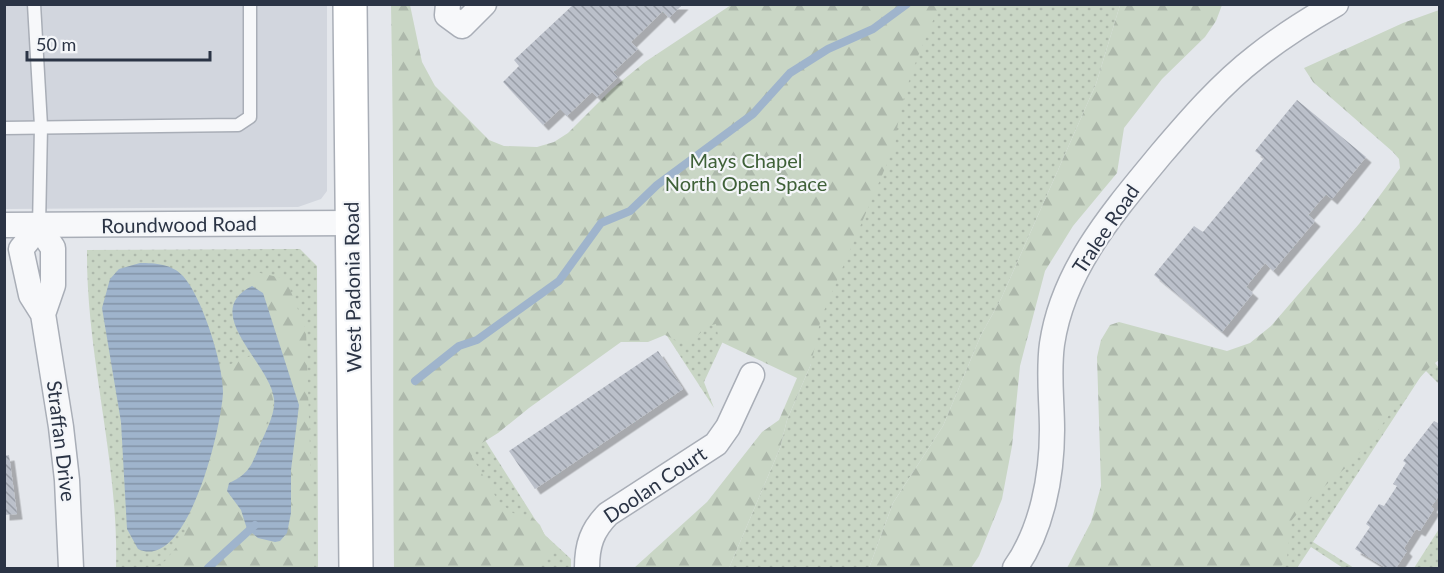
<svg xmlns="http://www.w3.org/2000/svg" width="1444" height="573" font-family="Lato,sans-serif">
	<defs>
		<pattern id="grass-dots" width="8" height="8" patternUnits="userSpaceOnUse" patternTransform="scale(1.5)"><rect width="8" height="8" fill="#c9d6c5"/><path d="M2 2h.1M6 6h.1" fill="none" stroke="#adb8ab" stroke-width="1.8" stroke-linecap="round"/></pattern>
		<pattern id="forest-firs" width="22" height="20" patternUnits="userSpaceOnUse" patternTransform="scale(1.5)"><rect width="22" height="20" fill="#c9d6c5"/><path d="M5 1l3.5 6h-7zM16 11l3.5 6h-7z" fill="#adb8ab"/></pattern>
		<pattern id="water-rules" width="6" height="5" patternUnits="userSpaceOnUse" patternTransform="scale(1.5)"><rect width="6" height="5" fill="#9fb4cc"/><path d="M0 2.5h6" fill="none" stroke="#8293a7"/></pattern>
		<pattern id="building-back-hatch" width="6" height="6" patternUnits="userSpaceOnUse" patternTransform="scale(1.5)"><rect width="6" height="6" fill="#bbc0ca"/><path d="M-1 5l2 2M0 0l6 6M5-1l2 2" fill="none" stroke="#989da6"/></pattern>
		<filter id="shadow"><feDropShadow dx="5.5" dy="5.5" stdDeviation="0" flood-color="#0004"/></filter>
	</defs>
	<rect width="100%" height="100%" fill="#e4e7ec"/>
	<polygon fill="#d2d6de" points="4,5 327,5 327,191 321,199 298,207 5,209"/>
	<g fill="url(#grass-dots)">
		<polygon points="759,5 1120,5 1096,84 1001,299 981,335 943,426 893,503 869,568 729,568 780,448 787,420 811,364 724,339 704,382 714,408 654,316 478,429 545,535 571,559 571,568 398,568 533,199"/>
		<path d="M300 249 317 266 318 568H116C119 461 86 357 87 250Z"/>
		<polygon points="1439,323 1439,360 1435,363 1439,368 1439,384 1425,370 1313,542 1354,568 1343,568 1311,547 1297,568 1226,568"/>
		<polygon points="1439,529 1439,567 1414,568"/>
	</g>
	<g fill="url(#forest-firs)">
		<path d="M391 5H410L422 62 435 86 489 140 504 146 537 147 554 142 568 133 612 89 645 62 731 5H940C920 50 900 94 895 145L821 318 811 364 787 420 780 448 729 568H634L707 502 762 432 779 420 797 378 719 341 716 324 707 326 688 346 665 335 648 342H621L529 408 498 433 474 448 472 457 499 502 513 513 532 517 540 525 553 553 546 561 531 568H394C392 380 395 193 391 5Z"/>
		<polygon points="1120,5 1222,5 1216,21 1205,37 1162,79 1124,128 1117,173 1073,226 1045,271 1020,366 1012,446 1002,499 979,556 971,568 869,568 893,503 943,426 981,335 1001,299 1096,84"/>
		<polygon points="1439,10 1439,357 1403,396 1376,433 1350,464 1311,498 1291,521 1287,558 1280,568 1067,568 1091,522 1101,486 1097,357 1101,340 1110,325 1119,322 1227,351 1250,343 1271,326 1359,224 1400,168 1399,159 1393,152 1313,82 1304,68 1403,23"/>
		<polygon points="252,271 286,279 306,330 314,568 151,568 165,561 183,539 203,478 220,411 221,368 253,355 267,377 274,403 249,471 229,483 227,491 241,510 247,529 258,538 280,541 291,513 291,470 299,405 263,294 252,286 246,288"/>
	</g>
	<g fill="url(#water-rules)">
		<path d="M140 263C155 263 172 264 183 276 202 297 223 363 223 392 222 425 188 573 138 549L127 529 121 422 102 308 110 279 119 269Z"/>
		<path d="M252 286 263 293 299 405 291 470V513L287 533 280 541 275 542 258 538 247 529 241 510 227 491 229 483C248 475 252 465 259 447 265 433 276 413 274 399 270 362 199 313 252 286Z"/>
	</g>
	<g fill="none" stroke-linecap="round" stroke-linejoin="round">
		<g stroke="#9fb4cc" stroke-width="8">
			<polyline points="415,381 459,346 477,340 559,281 601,223 630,211 657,185 753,114 790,73 828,49 873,29 907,4"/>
			<polyline points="208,568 255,525"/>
		</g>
	</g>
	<g fill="url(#building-back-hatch)" filter="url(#shadow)">
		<polygon points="574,4 683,4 669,18 663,11 631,42 638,49 613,72 618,77 597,97 592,92 567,116 560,109 543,125 503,82 519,66 514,60"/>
		<polygon points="1297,100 1366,157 1332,199 1326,194 1308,215 1315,221 1273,271 1265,263 1246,287 1253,293 1222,332 1154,275 1194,226 1203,232 1264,158 1255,151"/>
		<polygon points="658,351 683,389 535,489 509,451"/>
		<polygon points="1434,421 1440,424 1440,494 1431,507 1434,509 1420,531 1416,529 1404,548 1407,551 1396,568 1386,568 1355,549 1370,527 1366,524 1379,504 1384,506 1397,486 1393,484 1406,463 1403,461"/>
		<polygon points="9,455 17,514 4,515 4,456"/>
	</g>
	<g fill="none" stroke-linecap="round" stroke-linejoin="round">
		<defs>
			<g id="lane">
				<polyline points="34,4 41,126 39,227"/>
				<polyline points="4,128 238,125 250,117 250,4"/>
			</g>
			<g id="street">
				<polyline points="448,4 447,15 462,26 484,4"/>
				<polyline points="4,225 353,223"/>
				<polyline points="43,314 53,285 53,248 39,227 21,249 31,295 43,314 61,427 67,480 71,568"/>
				<path d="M587 568C587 545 592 530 608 514L716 444 728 427 752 375"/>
				<path d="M1015 568C1042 530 1052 476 1052 430 1052 401 1048 373 1052 344 1063 269 1114 211 1161 154 1190 120 1221 84 1256 57 1281 37 1308 20 1336 4"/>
			</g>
			<polyline id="secondary" points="350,4 356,568"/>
		</defs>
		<use href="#lane" stroke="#a9aeb7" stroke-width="15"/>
		<use href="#street" stroke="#a9aeb7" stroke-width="27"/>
		<use href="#secondary" stroke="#a9aeb7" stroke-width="36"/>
		<use href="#lane" stroke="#f7f8fa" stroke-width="12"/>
		<use href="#street" stroke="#f7f8fa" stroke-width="24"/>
		<use href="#secondary" stroke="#fff" stroke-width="33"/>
	</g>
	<g text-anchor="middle" stroke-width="4.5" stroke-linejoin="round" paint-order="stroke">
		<g font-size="20" fill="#3f6138" stroke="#f4f6f9">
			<text x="746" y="168">Mays Chapel<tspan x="746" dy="23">North Open Space</tspan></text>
		</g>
		<g font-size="20" fill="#2b3445" stroke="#f4f6f9">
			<text transform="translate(179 225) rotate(-1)" y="7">Roundwood Road</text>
			<text transform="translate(1106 229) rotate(-56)" y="7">Tralee Road</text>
			<text transform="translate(353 287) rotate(-91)" y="7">West Padonia Road</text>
			<text transform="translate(61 441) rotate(83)" y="7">Straffan Drive</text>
			<text transform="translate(655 485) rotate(-34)" y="7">Doolan Court</text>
		</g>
	</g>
	<rect width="1444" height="573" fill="none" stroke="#2b3445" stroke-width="12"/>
	<path d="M27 51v9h183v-9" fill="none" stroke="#2b3445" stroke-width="3"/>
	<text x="36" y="51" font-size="18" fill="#2b3445" stroke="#f4f6f9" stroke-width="4.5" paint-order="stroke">50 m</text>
</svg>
